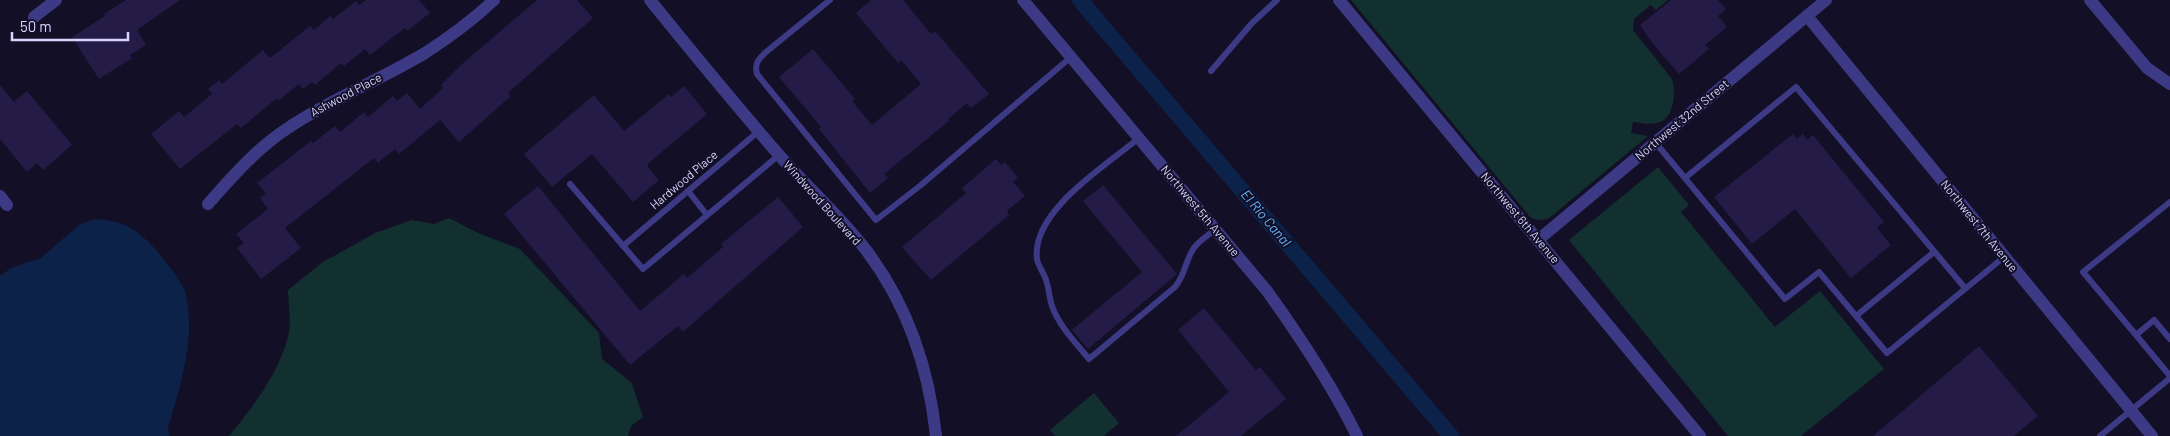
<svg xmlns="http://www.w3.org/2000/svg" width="2170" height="436" font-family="Barlow,sans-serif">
	<rect width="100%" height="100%" fill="#130f26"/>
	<g fill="#12302f">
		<path d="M1351 0H1668L1656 10 1651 5 1634 19 1633 30 1672 79C1676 92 1675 119 1657 123 1650 125 1641 123 1633 122L1631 133 1648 136 1548 219 1539 220 1531 218Z"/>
		<polygon points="1658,167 1689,205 1681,212 1775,327 1820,291 1884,369 1801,436 1728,436 1569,240"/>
		<path d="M449 218 478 233 520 249 599 333 602 359 632 383 643 417 631 426 628 436H229C252 408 280 372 288 336 292 323 288 304 288 290L323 262 375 233 412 220 434 224Z"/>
		<polygon points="1094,393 1119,423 1104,436 1055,436 1050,430"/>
	</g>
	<path fill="#0c2248" d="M95 219C125 221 137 229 157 251 165 260 182 282 185 292 197 335 180 387 168 428L169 436H0V276L11 268 41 258 80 224Z"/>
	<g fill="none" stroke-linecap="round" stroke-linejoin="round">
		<polyline stroke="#0c2248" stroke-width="16" points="1080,0 1451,436"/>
	</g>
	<g fill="#241b47">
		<polygon points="126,0 180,0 137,30 146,45 130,55 132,58 99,79 72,37 105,16 104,14"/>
		<polygon points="366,0 419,0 430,13 407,31 405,28 370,55 365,49 344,66 341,63 315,85 312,82 303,89 299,84 278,101 276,99 241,128 237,124 180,169 151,134 179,111 184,117 212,94 208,89 219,80 222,84 263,50 270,58 310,26 314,30 330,16 333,19 356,1 359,5"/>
		<polygon points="537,0 577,0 593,18 508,93 511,96 459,142 440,120 399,154 395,149 378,163 374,158 285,228 301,248 261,279 237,248 244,243 236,234 268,209 260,198 266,194 257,183 311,141 313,143 335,126 340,132 364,112 368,117 393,96 397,101 407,93 420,109 443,88 441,85 462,64"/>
		<polygon points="871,0 903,0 931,34 935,31 989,94 971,108 967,103 948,119 949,121 884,174 888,178 870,193 819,129 821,127 779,77 813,49 855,99 852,101 872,125 921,84 901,60 898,63 856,13"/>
		<polygon points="1671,0 1718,0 1726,9 1718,16 1727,27 1705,45 1709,49 1679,74 1654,45 1640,25"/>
		<polygon points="0,85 14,102 27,91 72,145 43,170 37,163 27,172 0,139"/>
		<polygon points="684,86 707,114 650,162 647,166 659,180 633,202 592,154 552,187 524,154 594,95 624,131 669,94 671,97"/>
		<polygon points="1793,134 1797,139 1803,134 1807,140 1813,135 1884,222 1877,228 1891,245 1851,278 1795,209 1752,244 1714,197"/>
		<polygon points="996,159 1001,165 1005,162 1018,178 1013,182 1025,196 1007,211 1009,215 931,280 902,247 966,193 962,188"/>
		<polygon points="1103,185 1177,274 1088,349 1072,330 1142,272 1083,201"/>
		<polygon points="538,186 640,311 684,274 687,278 723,247 721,244 778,197 803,227 683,332 678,326 630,365 504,214"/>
		<polygon points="1204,308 1256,370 1260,367 1286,399 1241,436 1176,436 1229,392 1178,330"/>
		<polygon points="1979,346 2038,416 2014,436 1873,436"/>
	</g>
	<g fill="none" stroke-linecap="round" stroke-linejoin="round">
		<g stroke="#3d3a85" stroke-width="6">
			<path d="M830 0 766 52C759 59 754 63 757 74L876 220 921 185 1071 57"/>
			<polyline points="1211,71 1252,23 1277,0"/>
			<path d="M1139 138C1107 165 1031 211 1037 259 1038 266 1044 273 1046 280 1049 288 1049 297 1052 306 1059 326 1076 343 1089 359L1175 287C1185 275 1185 263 1192 251 1197 241 1208 236 1216 229"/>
			<polyline points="1655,142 1785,299 1819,272 1887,353 2004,257"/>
			<polyline points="1685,178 1796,87 1965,288"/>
			<polyline points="570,184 643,269 779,155"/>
			<polyline points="688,191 707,215"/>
			<polyline points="2170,202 2083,272 2136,335 2154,320 2170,339"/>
			<polyline points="623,246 759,131"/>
			<polyline points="1856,316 1934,252"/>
			<polyline points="2136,335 2170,376"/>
			<polyline points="2100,436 2170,378"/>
		</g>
		<g stroke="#3d3a85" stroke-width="12">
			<path d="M650 0C692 52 735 104 779 155 807 187 840 216 866 250 907 304 929 369 936 436"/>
			<polyline points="1339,0 1700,436"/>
			<polyline points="1807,16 2152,436"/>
			<polyline points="34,17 56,0"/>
			<polyline points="0,196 7,205"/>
			<path d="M208 204C232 177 257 148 288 128 331 99 380 80 425 53 450 37 473 20 494 0"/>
			<polyline points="1538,240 1826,0"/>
		</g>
		<g stroke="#3d3a85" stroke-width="12">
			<path d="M1023 0 1267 291C1300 337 1332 385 1357 436"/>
			<polyline points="2090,0 2147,68 2170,84"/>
		</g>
	</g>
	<g text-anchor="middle" stroke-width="4" stroke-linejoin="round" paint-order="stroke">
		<g font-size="12" fill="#d9d4ff" stroke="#130f26">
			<text transform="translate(346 95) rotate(-28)" y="4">Ashwood Place</text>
			<text transform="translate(1682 120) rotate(-40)" y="4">Northwest 32nd Street</text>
			<text transform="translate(684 180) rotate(-40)" y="4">Hardwood Place</text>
			<text transform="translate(822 203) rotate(48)" y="4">Windwood Boulevard</text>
			<text transform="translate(1200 211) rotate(50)" y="4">Northwest 5th Avenue</text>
			<text transform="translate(1520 218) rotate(50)" y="4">Northwest 6th Avenue</text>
			<text transform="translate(1979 226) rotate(51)" y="4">Northwest 7th Avenue</text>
		</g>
		<g font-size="14" font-style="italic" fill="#62b6ff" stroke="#130f26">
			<text transform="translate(1266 218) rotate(50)" y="5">El Rio Canal</text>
		</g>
	</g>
	<path d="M12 32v8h116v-8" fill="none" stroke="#d9d4ff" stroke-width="2.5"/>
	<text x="20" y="32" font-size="15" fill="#d9d4ff" stroke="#130f26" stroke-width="4" paint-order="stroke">50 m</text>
</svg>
